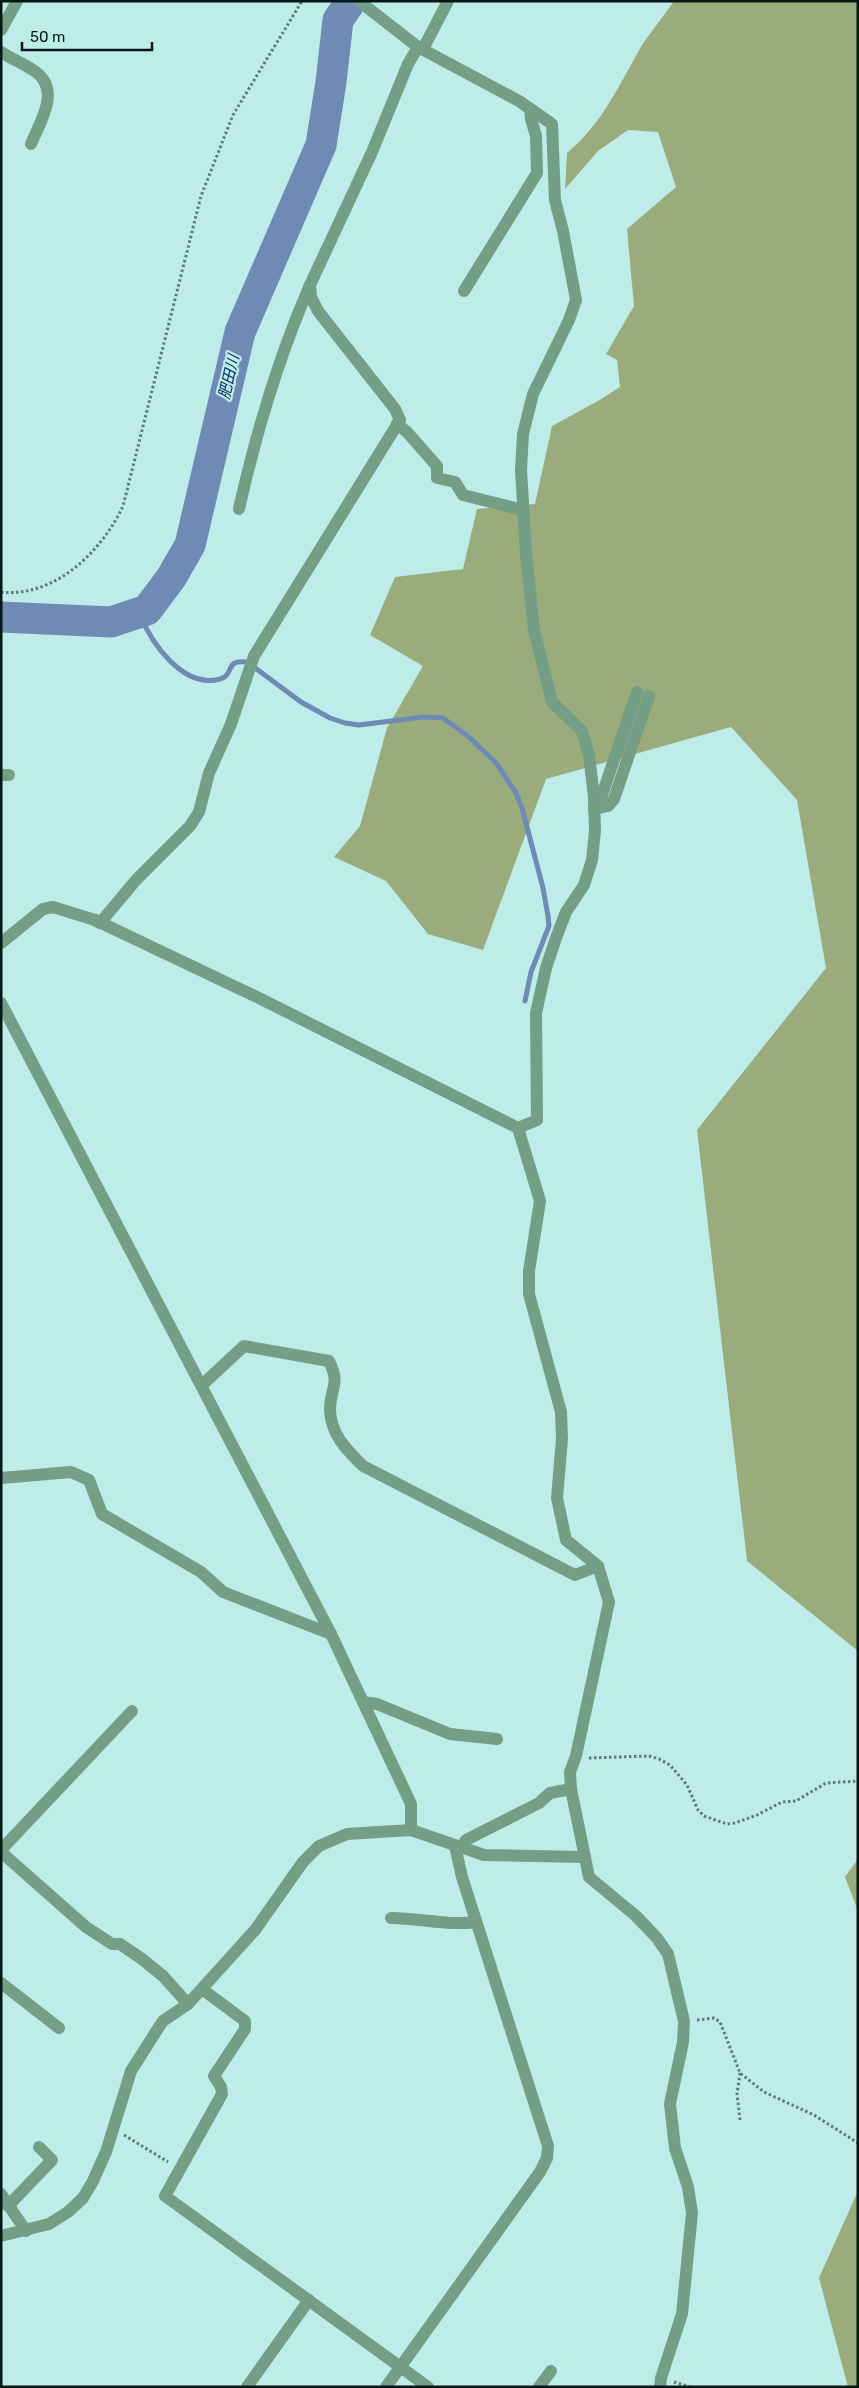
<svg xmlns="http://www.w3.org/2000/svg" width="859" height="2388" font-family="Rubik,'Noto Sans JP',sans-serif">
	<rect width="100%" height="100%" fill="#beede9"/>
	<g fill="#9aac7b">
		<path d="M674 1H858V1651L747 1561 697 1130 826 968 797 800 731 727 546 779 483 950 428 934 386 881 334 857 360 826 387 728 423 666 370 635 395 577 463 569 477 509 535 504 552 426 598 401 620 387 617 360 606 354 634 306 627 229 676 187 658 132 628 130 598 151 565 189 567 153C603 123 619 85 642 45 652 30 664 16 674 1Z"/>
		<polygon points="858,1859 858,1911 845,1877"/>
		<polygon points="858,2191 858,2387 848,2387 819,2278"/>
	</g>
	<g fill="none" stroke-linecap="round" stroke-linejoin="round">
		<path stroke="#6f8bb5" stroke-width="5" d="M139 613C151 642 182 689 220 679 235 675 224 659 247 662L301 702 330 718 345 723 359 725 423 717 443 718 468 736 496 763 516 793 522 808 543 888 548 916 549 926 531 972 525 1001"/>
		<polyline stroke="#6f8bb5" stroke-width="31" points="1,617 111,622 147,610 171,578 190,545 240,332 321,145 331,82 338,20 351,1"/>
		<g stroke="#5c7b7a" stroke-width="3" stroke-dasharray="2.5 2.5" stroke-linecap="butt">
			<path d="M1 592C55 598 102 551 123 506L201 196 233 115 302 1"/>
			<polyline points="589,1758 649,1756 659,1759 670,1765 687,1785 698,1810 704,1816 727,1824 735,1823 757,1815 782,1802 796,1801 826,1783 858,1781"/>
			<polyline points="697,2020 714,2018 720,2022 740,2073 764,2092 814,2115 858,2143"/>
			<polyline points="740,2120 737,2094 740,2073"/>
			<polyline points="124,2135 168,2162"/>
			<polyline points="674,2382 690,2387"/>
		</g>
		<g stroke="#749e85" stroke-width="12">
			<polyline points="359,1 418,47 519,101 552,124 555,200 563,231 576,300 569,320 533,394 523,434 521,470 526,554 534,630 552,702 582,731 589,755 594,797 595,831 592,860 584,885 566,912 556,938 546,968 536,1013 537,1120 518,1128"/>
			<polyline points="1,30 17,1"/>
			<polyline points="423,49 448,1"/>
			<path d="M1 52C12 59 25 64 36 72 61 91 40 122 31 144"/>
			<polyline points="464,291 537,173 536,136 531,119 530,109"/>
			<polyline points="397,424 407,432 437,466 437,478 455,482 463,495 523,510"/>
			<path d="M239 509C256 433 279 356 310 285"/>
			<polyline points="1,775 9,775"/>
			<polyline points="594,800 602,795 637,692"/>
			<polyline points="594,809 608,806 614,799 649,696"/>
			<polyline points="95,920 100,923 136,880 190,826 199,812 209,773 231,724 254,656 400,420 395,409 318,311 311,297 310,285 372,152 408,64 418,47"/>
			<polyline points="1,943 43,909 53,907 95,920 263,1000 518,1128 540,1201 529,1271 529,1294 561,1412 562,1439 557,1498 566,1540 598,1566 609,1602 576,1756 570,1772 571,1789 589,1877 636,1916 657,1938 668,1954 684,2021 683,2042 670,2104 675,2148 688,2187 692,2213 682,2314 661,2378 660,2387"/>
			<polyline points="1,1003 331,1634 411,1804 411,1830"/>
			<path d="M202 1385 244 1346 329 1361C341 1385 330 1387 330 1410 331 1435 347 1450 363 1466L575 1575 598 1566"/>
			<polyline points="1,1478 71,1472 89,1480 102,1514 201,1572 223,1592 331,1634"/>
			<polyline points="363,1702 377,1704 450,1734 497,1739"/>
			<polyline points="461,1848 466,1840 539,1803 550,1793 571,1789"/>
			<polyline points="1,1850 132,1711"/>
			<polyline points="1,1852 86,1927 112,1944 120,1944 142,1959 163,1976 188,2004"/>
			<path d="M391 1918C419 1918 447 1926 476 1922"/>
			<polyline points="1,1983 59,2028"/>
			<polyline points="202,1989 245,2021 245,2029 214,2076 221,2087 222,2094 165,2196 428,2387"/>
			<polyline points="1,2194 26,2231"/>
			<polyline points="8,2206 52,2160 39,2147"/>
			<polyline points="1,2236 49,2224 68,2212 83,2198 93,2181 106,2152 131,2071 157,2030 163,2021 188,2004 255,1930 303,1862 319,1846 347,1834 411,1830 484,1855 585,1857"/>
			<polyline points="247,2387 309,2300"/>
			<polyline points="386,2387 540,2172 547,2158 548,2146 462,1877 455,1846"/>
			<polyline points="539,2387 551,2371"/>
		</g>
	</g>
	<g text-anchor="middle" stroke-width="4.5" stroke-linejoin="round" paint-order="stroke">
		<g font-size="15" font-style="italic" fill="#03275b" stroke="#beede9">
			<text transform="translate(229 377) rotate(-77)" y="5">肥田川</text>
		</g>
	</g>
	<rect width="859" height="2388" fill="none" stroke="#061717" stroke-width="5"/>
	<path d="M22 42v8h130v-8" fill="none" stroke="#061717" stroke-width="2.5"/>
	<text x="30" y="42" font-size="15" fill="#061717" stroke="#beede9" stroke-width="4" paint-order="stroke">50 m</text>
</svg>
